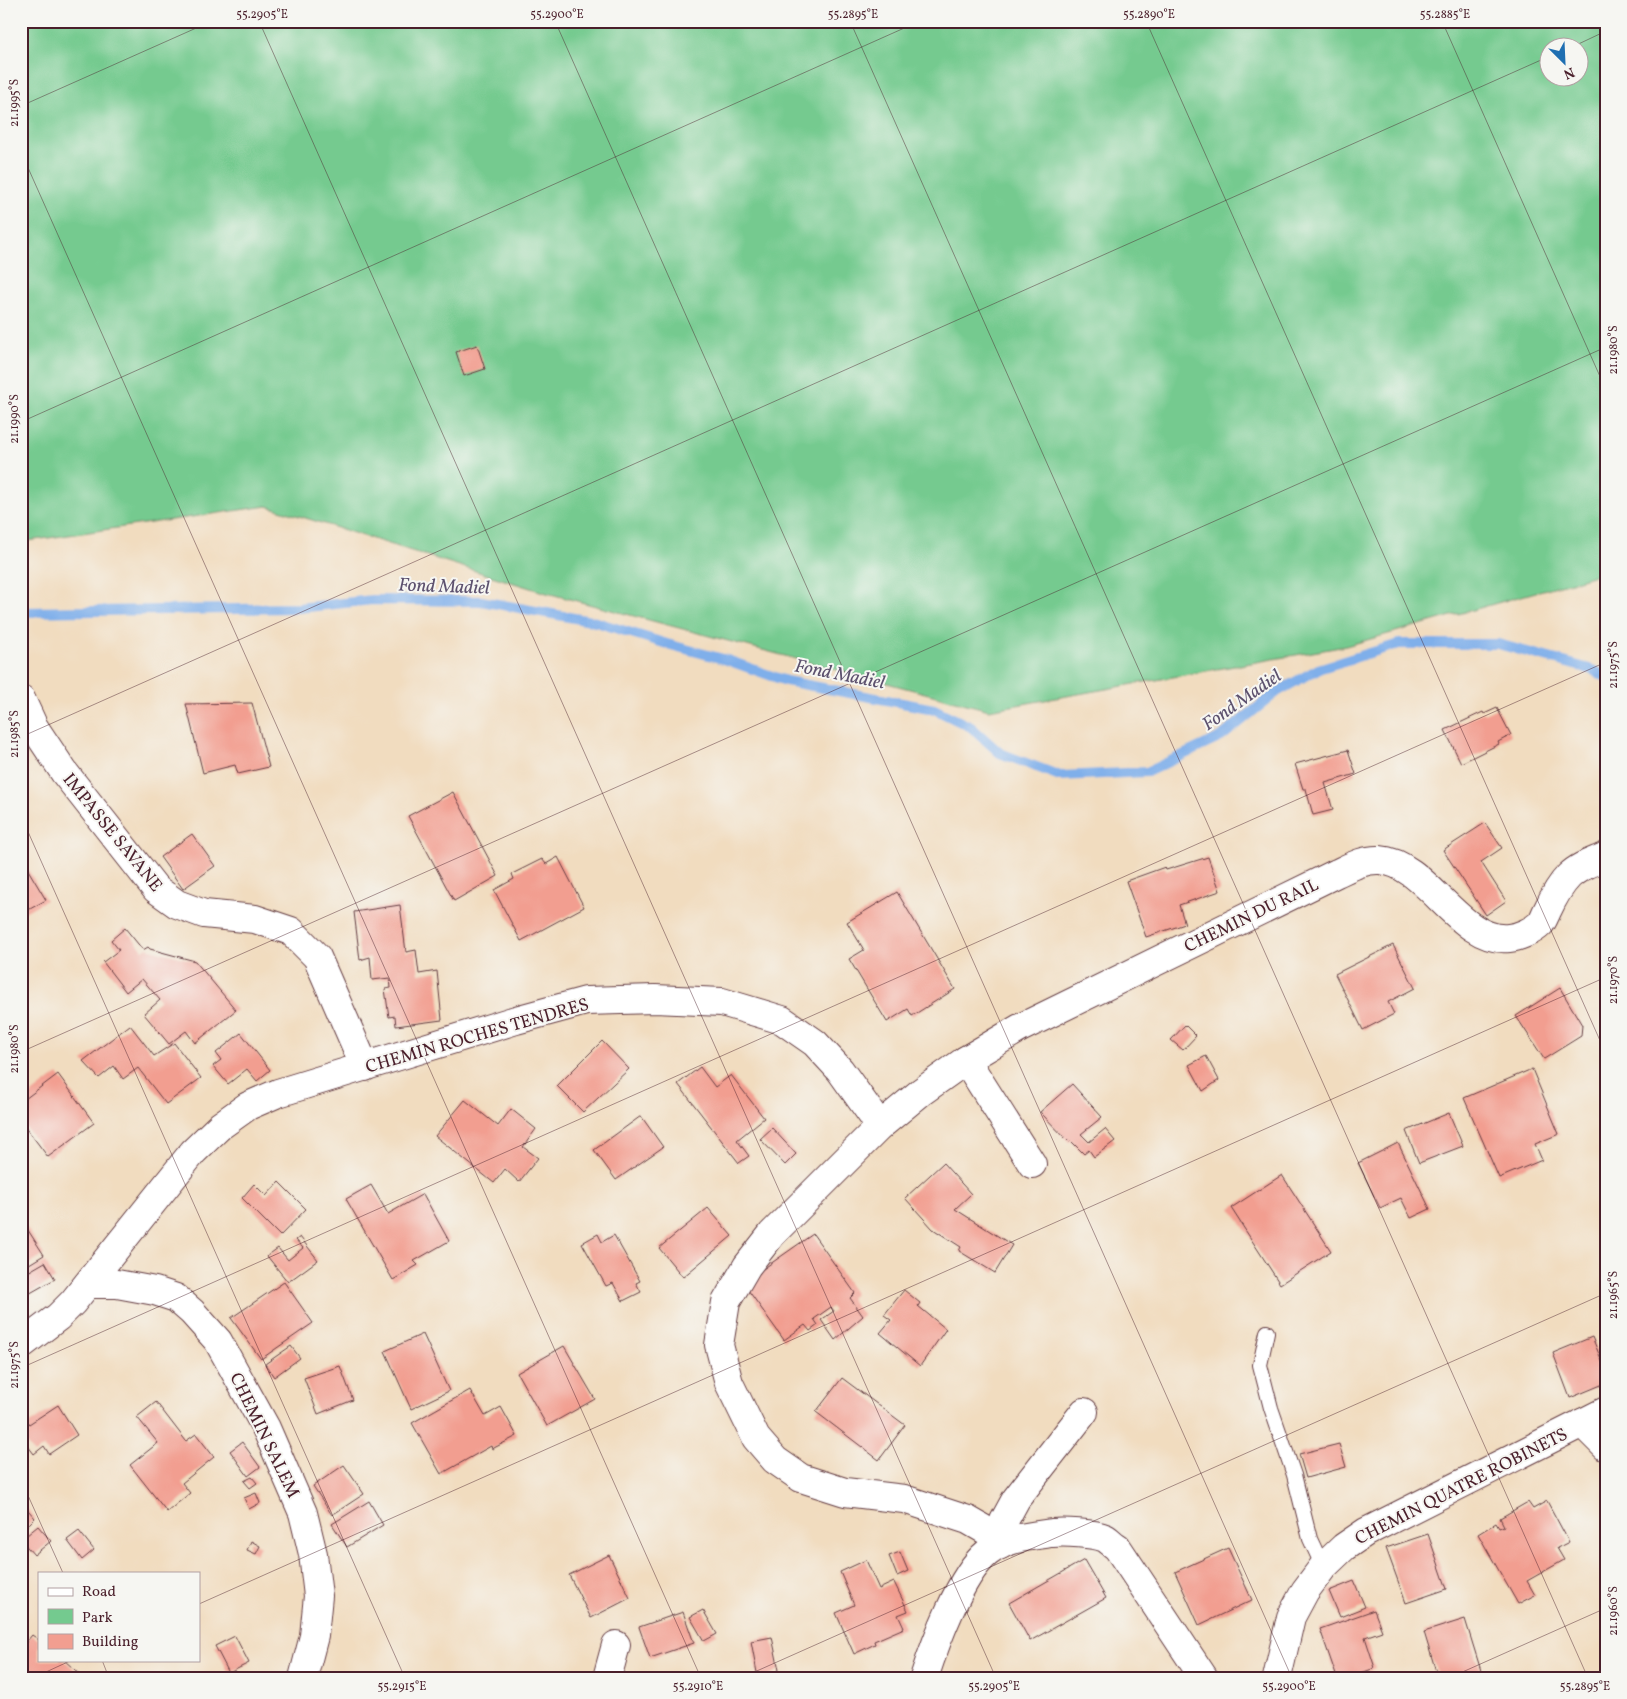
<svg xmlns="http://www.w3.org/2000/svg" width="1627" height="1699" font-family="Vollkorn,serif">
	<rect width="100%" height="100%" fill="#f6f6f2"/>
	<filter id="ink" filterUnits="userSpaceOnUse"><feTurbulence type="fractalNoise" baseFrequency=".02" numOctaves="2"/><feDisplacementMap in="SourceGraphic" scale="10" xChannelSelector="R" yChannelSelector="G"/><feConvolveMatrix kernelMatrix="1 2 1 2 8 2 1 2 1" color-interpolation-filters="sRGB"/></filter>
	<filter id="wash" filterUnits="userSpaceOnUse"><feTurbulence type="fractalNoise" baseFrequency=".0096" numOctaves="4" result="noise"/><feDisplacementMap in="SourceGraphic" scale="20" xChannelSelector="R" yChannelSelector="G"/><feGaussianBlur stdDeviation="1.12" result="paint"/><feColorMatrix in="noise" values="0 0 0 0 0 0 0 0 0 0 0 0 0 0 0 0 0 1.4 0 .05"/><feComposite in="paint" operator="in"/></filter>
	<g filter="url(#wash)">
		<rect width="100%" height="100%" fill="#f1dcbf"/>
		<path fill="#74ca8f" stroke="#5f745d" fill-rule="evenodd" d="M21 21H1606V568L1592 576 1346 646 989 710 543 592 267 506 21 542ZM1550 48H1580V78H1550Z"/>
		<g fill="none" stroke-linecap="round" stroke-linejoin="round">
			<polyline stroke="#7fafea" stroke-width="10" points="21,612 298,608 372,600 481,601 596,622 667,644 727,660 786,681 934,709 971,727 1000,753 1060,776 1147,772 1221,737 1277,692 1318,669 1399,644 1498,644 1593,670 1606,677"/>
		</g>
		<g id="blocks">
			<g fill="#f29e90">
				<polygon points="477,345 485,369 464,376 456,352"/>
				<polygon points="252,703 269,767 238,774 235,765 203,773 186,704"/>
				<polygon points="1497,708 1511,735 1498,742 1499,744 1461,763 1445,730 1483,712 1484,714"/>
				<polygon points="1348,750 1356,774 1325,783 1333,810 1313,815 1306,789 1303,789 1295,764"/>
				<polygon points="453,792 498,876 454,901 408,816"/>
				<polygon points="1485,823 1502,848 1481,862 1506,901 1486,915 1443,850"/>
				<polygon points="192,834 215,866 183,889 160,857"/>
				<polygon points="558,857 584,907 521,941 494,890 514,879 512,874 542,859 546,864"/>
				<polygon points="1208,857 1220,891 1179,905 1185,924 1146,937 1126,881 1165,867 1166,870"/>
				<polygon points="21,858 46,900 21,914"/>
				<polygon points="897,892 955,989 912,1016 908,1009 887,1022 849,959 864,950 847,922"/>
				<polygon points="400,905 406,952 416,950 419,974 437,971 442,1020 396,1026 395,1016 389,1017 385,989 391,988 390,978 372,980 370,957 360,960 354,912"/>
				<polygon points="125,928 143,950 148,947 150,949 195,961 236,1010 195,1043 186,1031 169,1044 144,1014 160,1000 142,979 126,992 103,962 119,950 111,940"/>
				<polygon points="1393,945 1415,988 1388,1002 1394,1014 1363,1030 1335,974"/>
				<polygon points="1560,988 1582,1025 1581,1036 1544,1059 1516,1016"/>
				<polygon points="130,1025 154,1056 174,1043 201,1078 166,1104 138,1068 123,1079 114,1066 99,1078 83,1061"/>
				<polygon points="1185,1025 1196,1036 1183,1050 1171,1040"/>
				<polygon points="241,1033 270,1070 257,1081 247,1069 228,1084 213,1066 221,1060 216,1053"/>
				<polygon points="602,1041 629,1069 583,1112 557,1086"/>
				<polygon points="1206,1056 1219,1080 1203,1091 1189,1065"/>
				<polygon points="700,1067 715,1087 731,1075 764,1118 737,1140 749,1156 739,1163 678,1084"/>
				<polygon points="1532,1069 1559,1134 1535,1144 1542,1160 1499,1178 1464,1098"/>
				<polygon points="58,1074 94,1123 48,1157 21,1121 21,1102"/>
				<polygon points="1072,1084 1102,1117 1081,1134 1089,1142 1105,1129 1115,1141 1094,1157 1089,1150 1084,1154 1071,1141 1069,1142 1040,1112"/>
				<polygon points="465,1100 498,1126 511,1109 536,1129 523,1147 538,1158 519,1182 505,1169 494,1183 435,1136"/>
				<polygon points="1449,1113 1463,1146 1419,1163 1406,1131"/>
				<polygon points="641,1116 663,1147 616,1180 594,1150"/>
				<polygon points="772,1128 796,1154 785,1165 760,1139"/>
				<polygon points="1398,1143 1430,1209 1411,1218 1401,1198 1380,1208 1358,1163"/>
				<polygon points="943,1163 971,1194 955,1209 1012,1245 995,1273 959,1251 961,1247 933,1229 905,1198"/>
				<polygon points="1282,1175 1331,1251 1280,1284 1231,1208"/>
				<polygon points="279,1182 306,1209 280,1236 242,1198 254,1184 266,1196"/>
				<polygon points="371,1185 388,1214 423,1194 449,1241 414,1261 418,1265 393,1280 346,1199"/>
				<polygon points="708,1208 732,1236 683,1277 659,1248"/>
				<polygon points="24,1224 44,1255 21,1269 21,1226"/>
				<polygon points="598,1234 602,1242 614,1235 640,1281 636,1283 641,1292 623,1301 613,1283 606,1286 582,1243"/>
				<polygon points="813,1234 855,1293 850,1298 863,1316 835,1340 821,1320 834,1311 831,1307 814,1319 818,1325 810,1331 805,1325 784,1340 743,1283"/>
				<polygon points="300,1237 318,1260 288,1282 267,1256 278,1248 288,1260 303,1248 296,1240"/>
				<polygon points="45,1262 55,1279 25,1296 21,1289 21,1276"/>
				<polygon points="284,1282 313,1323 261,1359 231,1318"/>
				<polygon points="904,1290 920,1303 918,1306 946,1329 920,1366 880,1333 891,1320 884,1315"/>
				<polygon points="423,1334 449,1391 411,1409 385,1351"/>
				<polygon points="1592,1337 1606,1371 1606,1383 1570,1398 1553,1353"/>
				<polygon points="291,1346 300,1358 274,1377 265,1364"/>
				<polygon points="564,1346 595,1399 547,1426 517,1373"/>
				<polygon points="340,1366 353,1400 318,1414 304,1378"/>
				<polygon points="842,1378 905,1425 879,1460 816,1412"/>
				<polygon points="470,1390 485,1416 501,1407 517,1436 492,1449 491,1446 441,1474 412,1423"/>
				<polygon points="156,1402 186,1441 196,1434 214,1457 182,1483 190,1493 167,1512 130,1465 158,1443 137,1417"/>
				<polygon points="58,1405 77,1435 49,1454 44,1446 34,1454 21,1437 21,1414 29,1424"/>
				<polygon points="242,1442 260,1467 248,1476 230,1451"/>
				<polygon points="1339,1444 1346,1467 1306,1478 1299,1454"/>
				<polygon points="344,1465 364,1494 332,1515 313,1486"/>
				<polygon points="252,1477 257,1483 250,1488 244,1481"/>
				<polygon points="256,1493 260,1503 249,1509 244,1498"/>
				<polygon points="369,1501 383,1525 347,1547 332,1524"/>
				<polygon points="1547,1501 1569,1542 1557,1548 1564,1560 1527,1581 1535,1595 1518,1604 1478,1534 1496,1523 1499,1528 1504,1526 1500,1518 1528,1502 1533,1509"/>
				<polygon points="21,1502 35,1518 26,1527 21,1522"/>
				<polygon points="38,1526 51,1541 34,1555 21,1540"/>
				<polygon points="79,1531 94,1550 82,1560 67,1540"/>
				<polygon points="1428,1534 1447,1589 1406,1603 1386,1548"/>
				<polygon points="251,1541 260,1546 256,1554 247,1550"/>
				<polygon points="1228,1548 1252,1600 1199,1625 1175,1572"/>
				<polygon points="900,1552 908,1571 897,1576 889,1556"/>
				<polygon points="609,1555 630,1598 591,1618 569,1575"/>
				<polygon points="866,1560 879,1589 894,1582 908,1611 898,1615 904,1628 874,1641 875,1644 854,1654 836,1613 854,1605 840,1572"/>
				<polygon points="1084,1560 1106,1598 1030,1641 1009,1603"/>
				<polygon points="1354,1581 1365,1607 1340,1617 1329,1591"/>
				<polygon points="703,1610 717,1634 704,1641 690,1617"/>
				<polygon points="1374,1610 1382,1631 1365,1637 1375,1668 1347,1678 1337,1678 1320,1629"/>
				<polygon points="683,1612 694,1643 650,1658 639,1627"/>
				<polygon points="1465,1619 1482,1674 1472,1678 1438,1678 1424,1632"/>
				<polygon points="32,1635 39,1640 39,1660 64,1660 84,1678 21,1678 21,1648"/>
				<polygon points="235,1636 249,1663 229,1673 215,1646"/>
				<polygon points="772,1637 779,1670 764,1678 758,1678 751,1641"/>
				<polygon points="1148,1673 1150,1678 1138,1678"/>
			</g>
		</g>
	</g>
	<g filter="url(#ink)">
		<use href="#blocks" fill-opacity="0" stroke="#633b41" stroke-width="1"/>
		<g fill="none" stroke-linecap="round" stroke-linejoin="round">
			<defs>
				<polyline id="service" points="1267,1332 1260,1365 1271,1408 1294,1475 1310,1539 1323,1567"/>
				<g id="minor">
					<polyline points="21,699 34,727 64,772 156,889 177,904 204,914 255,919 291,931 317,957 365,1067"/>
					<polyline points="966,1060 1032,1164"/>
					<polyline points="88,1284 117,1284 155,1291 176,1298 192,1312 218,1341 266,1428 303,1513 313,1554 318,1596 314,1636 303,1678"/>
					<polyline points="21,1345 58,1317 73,1302 193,1152 220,1126 248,1106 278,1093 516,1020 586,1001 655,999 722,1002 782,1020 815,1043 840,1070 880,1126"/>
					<polyline points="1582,1423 1606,1447"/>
					<path d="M1000 1545 987 1531 968 1520 904 1499 845 1492 801 1478 775 1460 756 1438 729 1383 719 1345 726 1302 747 1266 772 1234 880 1126 921 1092 966 1060 1020 1028 1337 873C1350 867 1364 859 1380 860 1427 863 1460 944 1509 938 1519 937 1533 931 1540 924 1543 921 1545 915 1547 911 1553 898 1559 886 1569 876 1579 866 1593 862 1606 856"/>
					<polyline points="1000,1545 1004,1521 1016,1499 1084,1412"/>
					<polyline points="607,1678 616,1645"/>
					<path d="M924 1678C935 1644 960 1575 987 1553 1005 1538 1030 1536 1052 1533 1064 1532 1094 1533 1105 1538 1109 1540 1113 1545 1117 1547L1204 1678"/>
					<polyline points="1277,1678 1291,1617 1305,1591 1323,1567 1344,1547 1366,1532 1606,1411"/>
				</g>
			</defs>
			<use href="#service" stroke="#633b41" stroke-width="16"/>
			<use href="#minor" stroke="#633b41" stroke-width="30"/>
			<use href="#service" stroke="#fff" stroke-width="14"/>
			<use href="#minor" stroke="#fff" stroke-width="28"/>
		</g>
	</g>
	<path fill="none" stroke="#4a1f2b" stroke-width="1" stroke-opacity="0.45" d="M259 21 996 1678M555 21 1292 1678M850 21 1588 1678M1146 21 1606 1054M1442 21 1606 390M1570 48 1606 31M21 106 212 21M21 152 701 1678M21 422 920 21M21 737 1550 56M21 816 405 1678M21 1052 1606 347M21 1368 1606 662M21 1480 63 1573M199 1604 1606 977M102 1660 109 1678M33 1678 72 1660M741 1678 1606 1293M1449 1678 1606 1608"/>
	<g text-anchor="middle" stroke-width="4" stroke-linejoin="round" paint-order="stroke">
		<g font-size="18" fill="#4a1f2b" stroke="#f6f6f2">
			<text transform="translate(113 832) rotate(51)" y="6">IMPASSE SAVANE</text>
			<text transform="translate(1251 915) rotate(-26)" y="6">CHEMIN DU RAIL</text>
			<text transform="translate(477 1035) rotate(-16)" y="6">CHEMIN ROCHES TENDRES</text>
			<text transform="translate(265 1435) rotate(64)" y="6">CHEMIN SALEM</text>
			<text transform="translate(1461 1486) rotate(-27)" y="6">CHEMIN QUATRE ROBINETS</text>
		</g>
		<g font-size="19" font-style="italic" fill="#5d516e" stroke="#f6f6f2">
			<text transform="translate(444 585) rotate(2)" y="7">Fond Madiel</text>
			<text transform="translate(840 673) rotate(11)" y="7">Fond Madiel</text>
			<text transform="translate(1241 699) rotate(-35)" y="7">Fond Madiel</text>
		</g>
	</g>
	<rect width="1627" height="1699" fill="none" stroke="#f6f6f2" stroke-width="55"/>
	<rect x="38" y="1572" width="162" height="90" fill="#f6f6f2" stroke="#b1a0a2"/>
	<rect x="48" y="1588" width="25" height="8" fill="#ffffff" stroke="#b1a0a2"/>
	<text x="82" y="1596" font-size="15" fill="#4a1f2b">Road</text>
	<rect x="48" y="1609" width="25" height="15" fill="#74ca8f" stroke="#b1a0a2"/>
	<text x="82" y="1622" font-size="15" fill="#4a1f2b">Park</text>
	<rect x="48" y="1634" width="25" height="15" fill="#f29e90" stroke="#b1a0a2"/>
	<text x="82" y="1646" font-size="15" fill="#4a1f2b">Building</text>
	<g transform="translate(1564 62) rotate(156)"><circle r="24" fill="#f6f6f2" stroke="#b1a0a2"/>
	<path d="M0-4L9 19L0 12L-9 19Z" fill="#1f6fb2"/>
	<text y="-8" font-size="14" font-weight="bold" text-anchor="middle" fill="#4a1f2b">N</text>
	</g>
	<rect x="28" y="28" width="1572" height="1644" fill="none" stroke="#4a1f2b" stroke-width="2"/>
	<g font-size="12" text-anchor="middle" fill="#4a1f2b">
		<text x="262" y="18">55.2905°E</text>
		<text x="557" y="18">55.2900°E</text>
		<text x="853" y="18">55.2895°E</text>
		<text x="1149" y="18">55.2890°E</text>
		<text x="1445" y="18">55.2885°E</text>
		<text transform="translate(14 103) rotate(-90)" y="4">21.1995°S</text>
		<text transform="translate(1613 350) rotate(-90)" y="4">21.1980°S</text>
		<text transform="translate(14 419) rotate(-90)" y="4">21.1990°S</text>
		<text transform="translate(1613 665) rotate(-90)" y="4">21.1975°S</text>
		<text transform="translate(14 734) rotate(-90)" y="4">21.1985°S</text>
		<text transform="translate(1613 980) rotate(-90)" y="4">21.1970°S</text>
		<text transform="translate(14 1049) rotate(-90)" y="4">21.1980°S</text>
		<text transform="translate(1613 1295) rotate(-90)" y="4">21.1965°S</text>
		<text transform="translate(14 1365) rotate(-90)" y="4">21.1975°S</text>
		<text transform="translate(1613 1611) rotate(-90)" y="4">21.1960°S</text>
		<text x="402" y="1690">55.2915°E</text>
		<text x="698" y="1690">55.2910°E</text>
		<text x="994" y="1690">55.2905°E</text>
		<text x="1289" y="1690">55.2900°E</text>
		<text x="1585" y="1690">55.2895°E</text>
	</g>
</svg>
